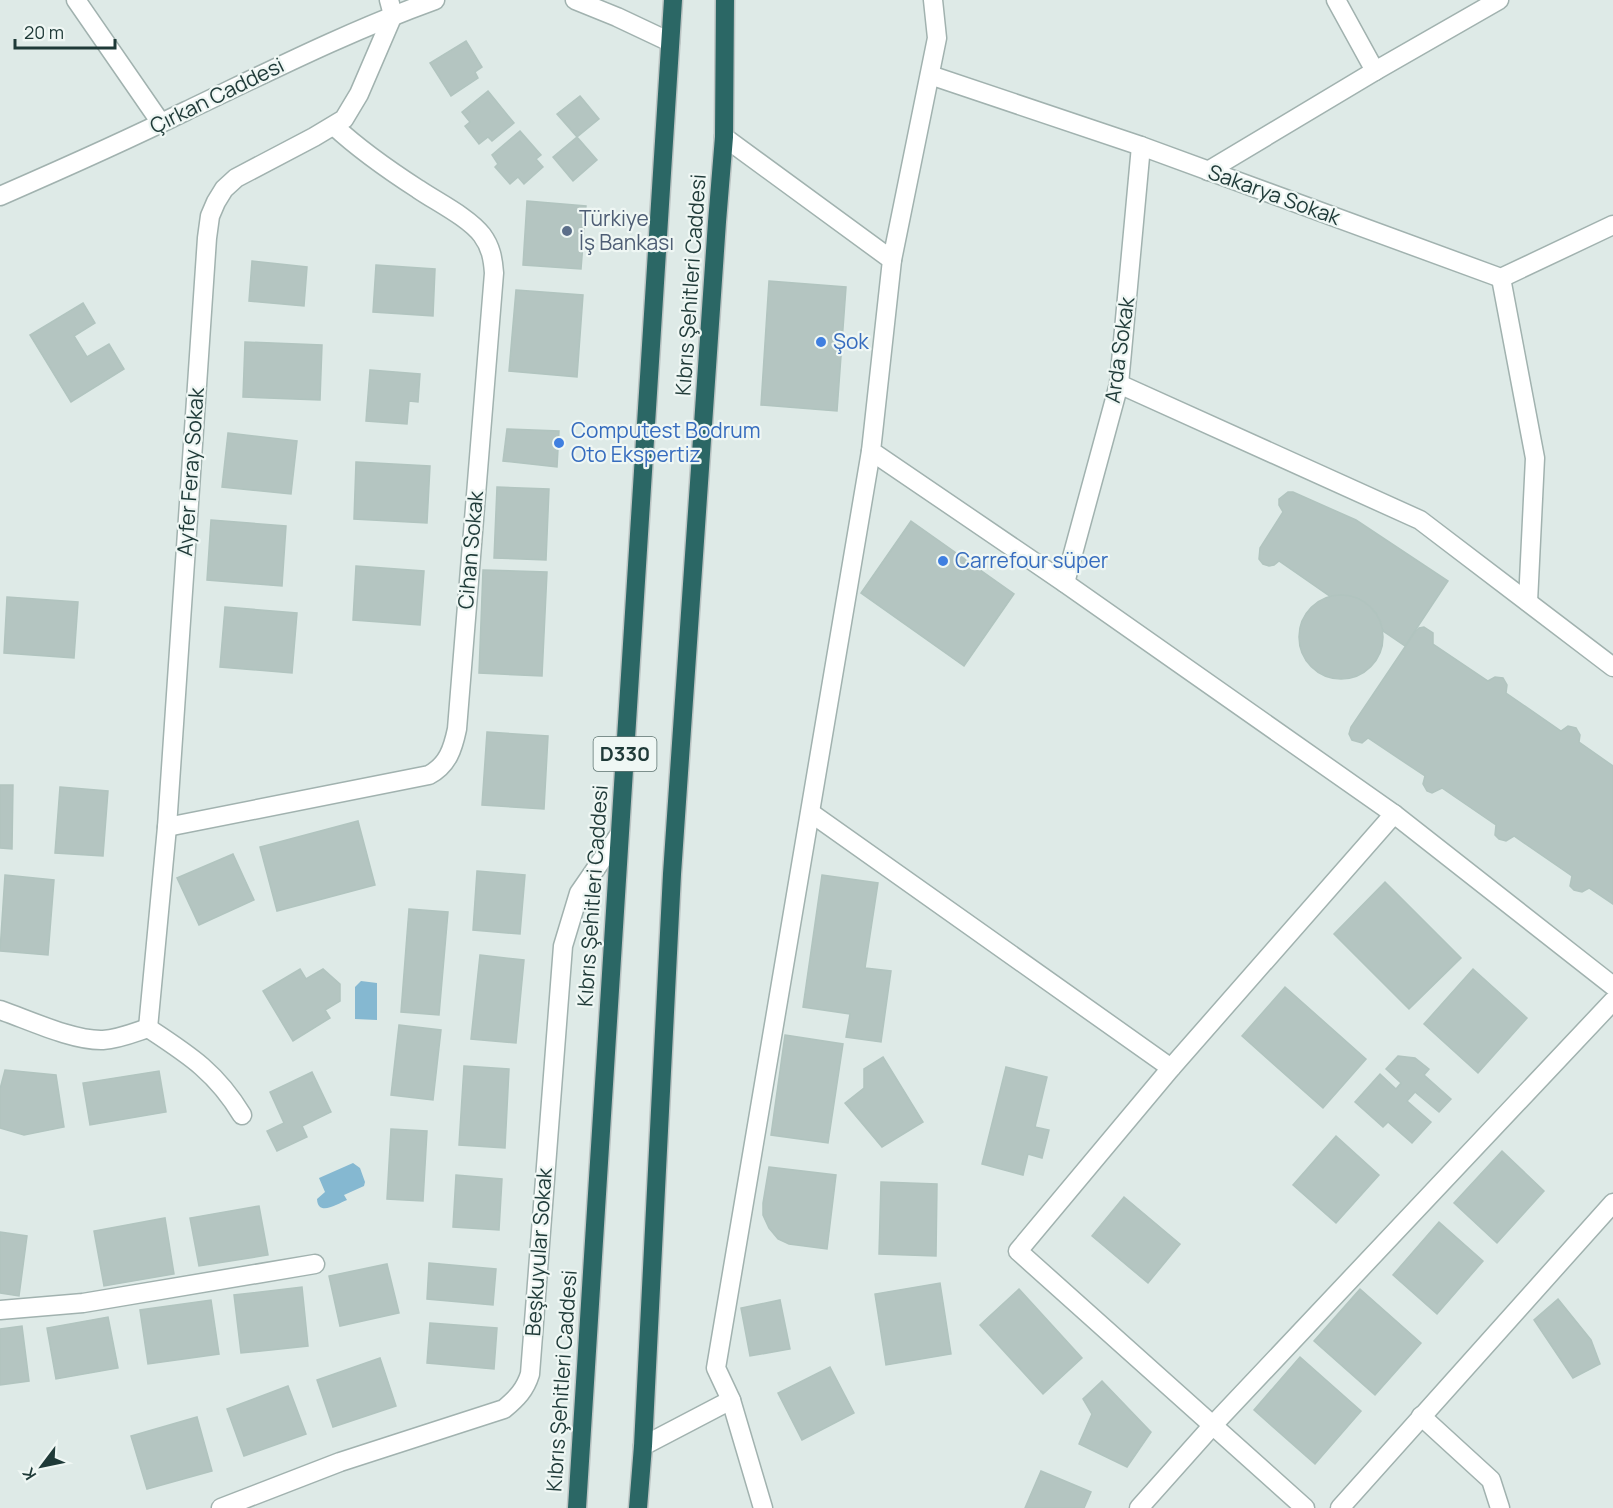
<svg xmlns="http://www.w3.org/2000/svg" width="1613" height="1508" font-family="Manrope,sans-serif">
	<rect width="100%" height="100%" fill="#deeae7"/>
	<g fill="#85b8d1">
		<polygon points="361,981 377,983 377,1020 355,1019 355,987"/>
		<path d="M353 1163 360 1168 365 1182 364 1186 344 1195 347 1200C337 1204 318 1217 317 1199L325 1192 319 1178Z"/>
	</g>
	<g fill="#b4c5c1" stroke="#b1c4bf" stroke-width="1.5">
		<polygon points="466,41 482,67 475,72 478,78 451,96 430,63"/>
		<polygon points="488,91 514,123 492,141 488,137 479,144 465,126 470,122 462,112"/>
		<polygon points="580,96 599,119 577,137 557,114"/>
		<polygon points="520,131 541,155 536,159 543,167 524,184 518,177 510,184 495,167 498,164 492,155"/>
		<polygon points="577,137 597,160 573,181 553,157"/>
		<polygon points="527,201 586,206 581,269 523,265"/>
		<polygon points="252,261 307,267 304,306 249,301"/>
		<polygon points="376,265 435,269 433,316 373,312"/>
		<polygon points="769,281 846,287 837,411 761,405"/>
		<polygon points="516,290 583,295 577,377 509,371"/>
		<polygon points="83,303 95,323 74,336 87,357 109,344 124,369 71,402 30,335"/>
		<polygon points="245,342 322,345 320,400 243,397"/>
		<polygon points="370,370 420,374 418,402 409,401 407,424 366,421"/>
		<polygon points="507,429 559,431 557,467 503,461"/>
		<polygon points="228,433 297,441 291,494 222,487"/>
		<polygon points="356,462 430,466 427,523 354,519"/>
		<polygon points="497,487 549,489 546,560 494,558"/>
		<polygon points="1288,492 1293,492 1356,520 1448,581 1405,646 1383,631 1376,613 1359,599 1349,596 1331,597 1279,561 1274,565 1269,566 1263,564 1259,559 1260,548 1283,512 1279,505 1279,499"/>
		<polygon points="211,520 286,526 282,586 207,580"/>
		<polygon points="911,521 1014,594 964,666 861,593"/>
		<polygon points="356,566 424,571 420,625 353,620"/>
		<polygon points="483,570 547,572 542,676 479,673"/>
		<circle cx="1341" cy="637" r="42"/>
		<polygon points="7,597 78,602 74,658 4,653"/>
		<polygon points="225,607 297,613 292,673 220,667"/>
		<polygon points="1424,627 1433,633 1433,644 1488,681 1495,677 1503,678 1507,685 1506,693 1561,731 1568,726 1576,728 1580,735 1579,742 1613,766 1613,904 1589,888 1582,892 1574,890 1570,886 1572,876 1514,836 1506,841 1499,839 1495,835 1496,825 1442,788 1432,793 1427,791 1423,784 1425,776 1368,738 1362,743 1352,740 1349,734 1351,727 1415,632 1419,628"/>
		<polygon points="487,732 548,736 544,809 482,805"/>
		<polygon points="0,785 13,785 12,849 0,848"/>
		<polygon points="60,787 108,791 103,856 55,853"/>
		<polygon points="358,821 375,885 277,911 260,847"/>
		<polygon points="233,854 254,900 199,925 177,878"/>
		<polygon points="477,871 525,875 520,934 473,930"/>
		<polygon points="5,875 54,880 48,955 0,951"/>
		<polygon points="822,875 878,883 865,968 891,971 881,1042 846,1037 850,1014 803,1007"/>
		<polygon points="1385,882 1461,958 1409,1009 1334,934"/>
		<polygon points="409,909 448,912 439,1015 401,1012"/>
		<polygon points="480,955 524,960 516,1043 471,1039"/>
		<polygon points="300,969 306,979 323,969 340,984 340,1001 325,1010 330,1018 293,1041 263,991"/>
		<polygon points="1473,969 1527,1018 1478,1073 1424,1024"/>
		<polygon points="1285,987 1366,1059 1323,1108 1242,1036"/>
		<polygon points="399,1025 441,1030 433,1100 391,1095"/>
		<polygon points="785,1035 843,1044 828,1143 771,1135"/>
		<polygon points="1398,1056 1415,1058 1429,1069 1424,1075 1451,1099 1439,1112 1415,1092 1407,1101 1431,1122 1412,1143 1388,1122 1383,1127 1355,1102 1380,1074 1396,1089 1401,1083 1386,1069"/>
		<polygon points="883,1057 923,1122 882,1147 845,1103 864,1088 864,1069"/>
		<polygon points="464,1066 509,1069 505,1148 459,1145"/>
		<polygon points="1006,1067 1047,1077 1035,1127 1049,1130 1042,1158 1028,1154 1023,1175 982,1164"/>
		<polygon points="5,1070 56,1075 64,1127 24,1135 0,1128 0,1089"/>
		<polygon points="159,1071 166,1112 90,1125 83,1083"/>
		<polygon points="312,1072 331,1112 302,1126 307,1137 277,1151 267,1131 284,1123 270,1092"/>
		<polygon points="391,1129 427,1131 423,1201 387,1199"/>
		<polygon points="1336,1136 1379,1175 1336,1223 1293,1185"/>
		<polygon points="1502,1151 1544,1191 1497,1243 1454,1203"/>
		<polygon points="769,1167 836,1175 827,1249 789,1244 778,1239 769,1228 763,1215 763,1203"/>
		<polygon points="456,1175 502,1179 499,1230 453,1227"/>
		<polygon points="881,1182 937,1184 936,1256 879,1254"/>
		<polygon points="1124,1197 1180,1244 1148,1283 1092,1236"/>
		<polygon points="259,1206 268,1255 199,1266 190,1218"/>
		<polygon points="165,1218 174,1274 104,1286 94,1231"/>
		<polygon points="1439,1222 1483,1261 1437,1314 1393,1275"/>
		<polygon points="0,1232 27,1236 19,1296 0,1293"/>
		<polygon points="429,1263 496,1269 493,1305 427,1299"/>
		<polygon points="387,1264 399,1313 340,1326 329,1276"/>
		<polygon points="940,1283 951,1354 886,1365 875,1294"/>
		<polygon points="302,1287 308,1346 241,1353 234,1295"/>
		<polygon points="1019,1289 1082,1358 1043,1394 980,1325"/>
		<polygon points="1360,1289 1421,1343 1375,1395 1314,1341"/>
		<polygon points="1558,1299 1591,1340 1600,1364 1573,1378 1534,1320"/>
		<polygon points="211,1300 219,1354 148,1364 140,1310"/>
		<polygon points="780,1300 790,1349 750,1356 741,1308"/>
		<polygon points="108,1317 118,1368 56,1379 47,1328"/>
		<polygon points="430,1323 497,1328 494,1369 427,1363"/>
		<polygon points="22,1326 29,1381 0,1385 0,1329"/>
		<polygon points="1300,1357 1361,1411 1315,1464 1254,1410"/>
		<polygon points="380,1358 396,1406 333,1427 317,1380"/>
		<polygon points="830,1367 854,1413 802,1440 778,1393"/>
		<polygon points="1102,1381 1151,1432 1127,1467 1079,1444 1092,1414 1083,1399"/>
		<polygon points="288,1386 306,1434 244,1456 227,1409"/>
		<polygon points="197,1417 212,1471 147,1489 131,1436"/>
		<polygon points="1041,1471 1091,1492 1084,1508 1025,1508"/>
	</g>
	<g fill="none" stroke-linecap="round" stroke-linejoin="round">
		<defs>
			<g id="minor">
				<polyline points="76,0 161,123"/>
				<polyline points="575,0 617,17 670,42"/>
				<polyline points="1336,0 1375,71"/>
				<polyline points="930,75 1141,146 1501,278 1613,225"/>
				<polyline points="724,137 892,260 871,451 1065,583 1394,814 1613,986"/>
				<polyline points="1208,171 1375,71 1499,0"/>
				<path d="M0 196C62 169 125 141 186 111 268 72 349 31 435 0"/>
				<polyline points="892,260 937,38 933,0"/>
				<polyline points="1501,278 1535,458 1528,602"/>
				<polyline points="1119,384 1420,520 1613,667"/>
				<polyline points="1065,583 1119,384 1141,146"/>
				<polyline points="811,813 1171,1068"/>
				<path d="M167 827 429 775C448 765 453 748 457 729L494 273C493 259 491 247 482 235 468 217 437 202 418 189 387 169 361 151 334 126"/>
				<path d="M0 1010C29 1020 73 1041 103 1040 119 1039 133 1033 148 1028"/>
				<polyline points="148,1028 167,827 207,238 210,216 216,202 224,189 236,178 314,137 344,119 359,94 393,15 389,0"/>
				<path d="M148 1028C189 1055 216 1072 242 1115"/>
				<polyline points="0,1310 83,1303 315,1264"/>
				<polyline points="731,1400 763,1508"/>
				<polyline points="1421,1416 1491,1480 1500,1508"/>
				<polyline points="643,1446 731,1400 716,1368 871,451"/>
				<path d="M221 1508 340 1462 504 1409C517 1398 525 1390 530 1374L563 946 579 893 619 835"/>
				<polyline points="1139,1508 1213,1425 1613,1001"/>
				<polyline points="1305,1508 1018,1251 1171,1068 1394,814"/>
				<polyline points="1340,1508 1613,1203"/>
			</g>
			<g id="highway">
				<polyline points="577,1508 673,0"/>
				<polyline points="638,1508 643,1446 672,874 717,222 724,137 725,0"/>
			</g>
		</defs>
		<use href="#minor" stroke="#a1b2af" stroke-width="21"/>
		<use href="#highway" stroke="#bcc4c3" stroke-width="21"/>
		<use href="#minor" stroke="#fff" stroke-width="18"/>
		<use href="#highway" stroke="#2b6765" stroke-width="18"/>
	</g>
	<circle fill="#5c6f8a" stroke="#eff7f4" stroke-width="2" cx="567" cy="231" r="6"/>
	<g fill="#3f7fe0" stroke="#eff7f4" stroke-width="2">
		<circle cx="821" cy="342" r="6"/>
		<circle cx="559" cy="443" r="6"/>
		<circle cx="943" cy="561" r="6"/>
	</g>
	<g text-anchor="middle" stroke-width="4.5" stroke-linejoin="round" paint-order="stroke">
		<rect fill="#eff7f4" stroke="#5d7370" stroke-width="1.5" x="593.5" y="737" width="63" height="34" rx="4.5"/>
		<g font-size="20" font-weight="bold" fill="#1f3a38">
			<text x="625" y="761">D330</text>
		</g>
		<g font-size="21" fill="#1f3a38" stroke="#eff7f4">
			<text transform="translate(217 96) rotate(-26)" y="7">Çırkan Caddesi</text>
			<text transform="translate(1274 195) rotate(20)" y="7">Sakarya Sokak</text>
			<text transform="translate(691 285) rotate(-86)" y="7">Kıbrıs Şehitleri Caddesi</text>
			<text transform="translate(1120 350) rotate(-82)" y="7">Arda Sokak</text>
			<text transform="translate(191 472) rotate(-86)" y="7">Ayfer Feray Sokak</text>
			<text transform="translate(471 550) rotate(-85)" y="7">Cihan Sokak</text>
			<text transform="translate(593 896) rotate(-86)" y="7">Kıbrıs Şehitleri Caddesi</text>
			<text transform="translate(539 1252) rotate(-86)" y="7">Beşkuyular Sokak</text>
			<text transform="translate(562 1381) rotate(-86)" y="7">Kıbrıs Şehitleri Caddesi</text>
		</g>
		<g font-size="21" fill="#4e5e75" stroke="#eff7f4" text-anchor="start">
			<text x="579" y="226">Türkiye<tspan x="579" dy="24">İş Bankası</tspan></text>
		</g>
		<g font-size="21" fill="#366cbe" stroke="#eff7f4" text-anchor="start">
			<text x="833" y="349">Şok</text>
			<text x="571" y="438">Computest Bodrum<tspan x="571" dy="24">Oto Ekspertiz</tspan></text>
			<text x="955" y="568">Carrefour süper</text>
		</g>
	</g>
	<g transform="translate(42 1466) rotate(238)" stroke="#eff7f4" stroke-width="4.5" paint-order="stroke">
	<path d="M0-4.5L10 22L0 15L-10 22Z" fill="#1f3a38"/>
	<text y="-9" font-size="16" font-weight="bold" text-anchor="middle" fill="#1f3a38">K</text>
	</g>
	<path d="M15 39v9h100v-9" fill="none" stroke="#1f3a38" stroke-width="3"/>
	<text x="24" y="39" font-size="18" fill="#1f3a38" stroke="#eff7f4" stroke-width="4.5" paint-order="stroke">20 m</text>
</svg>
